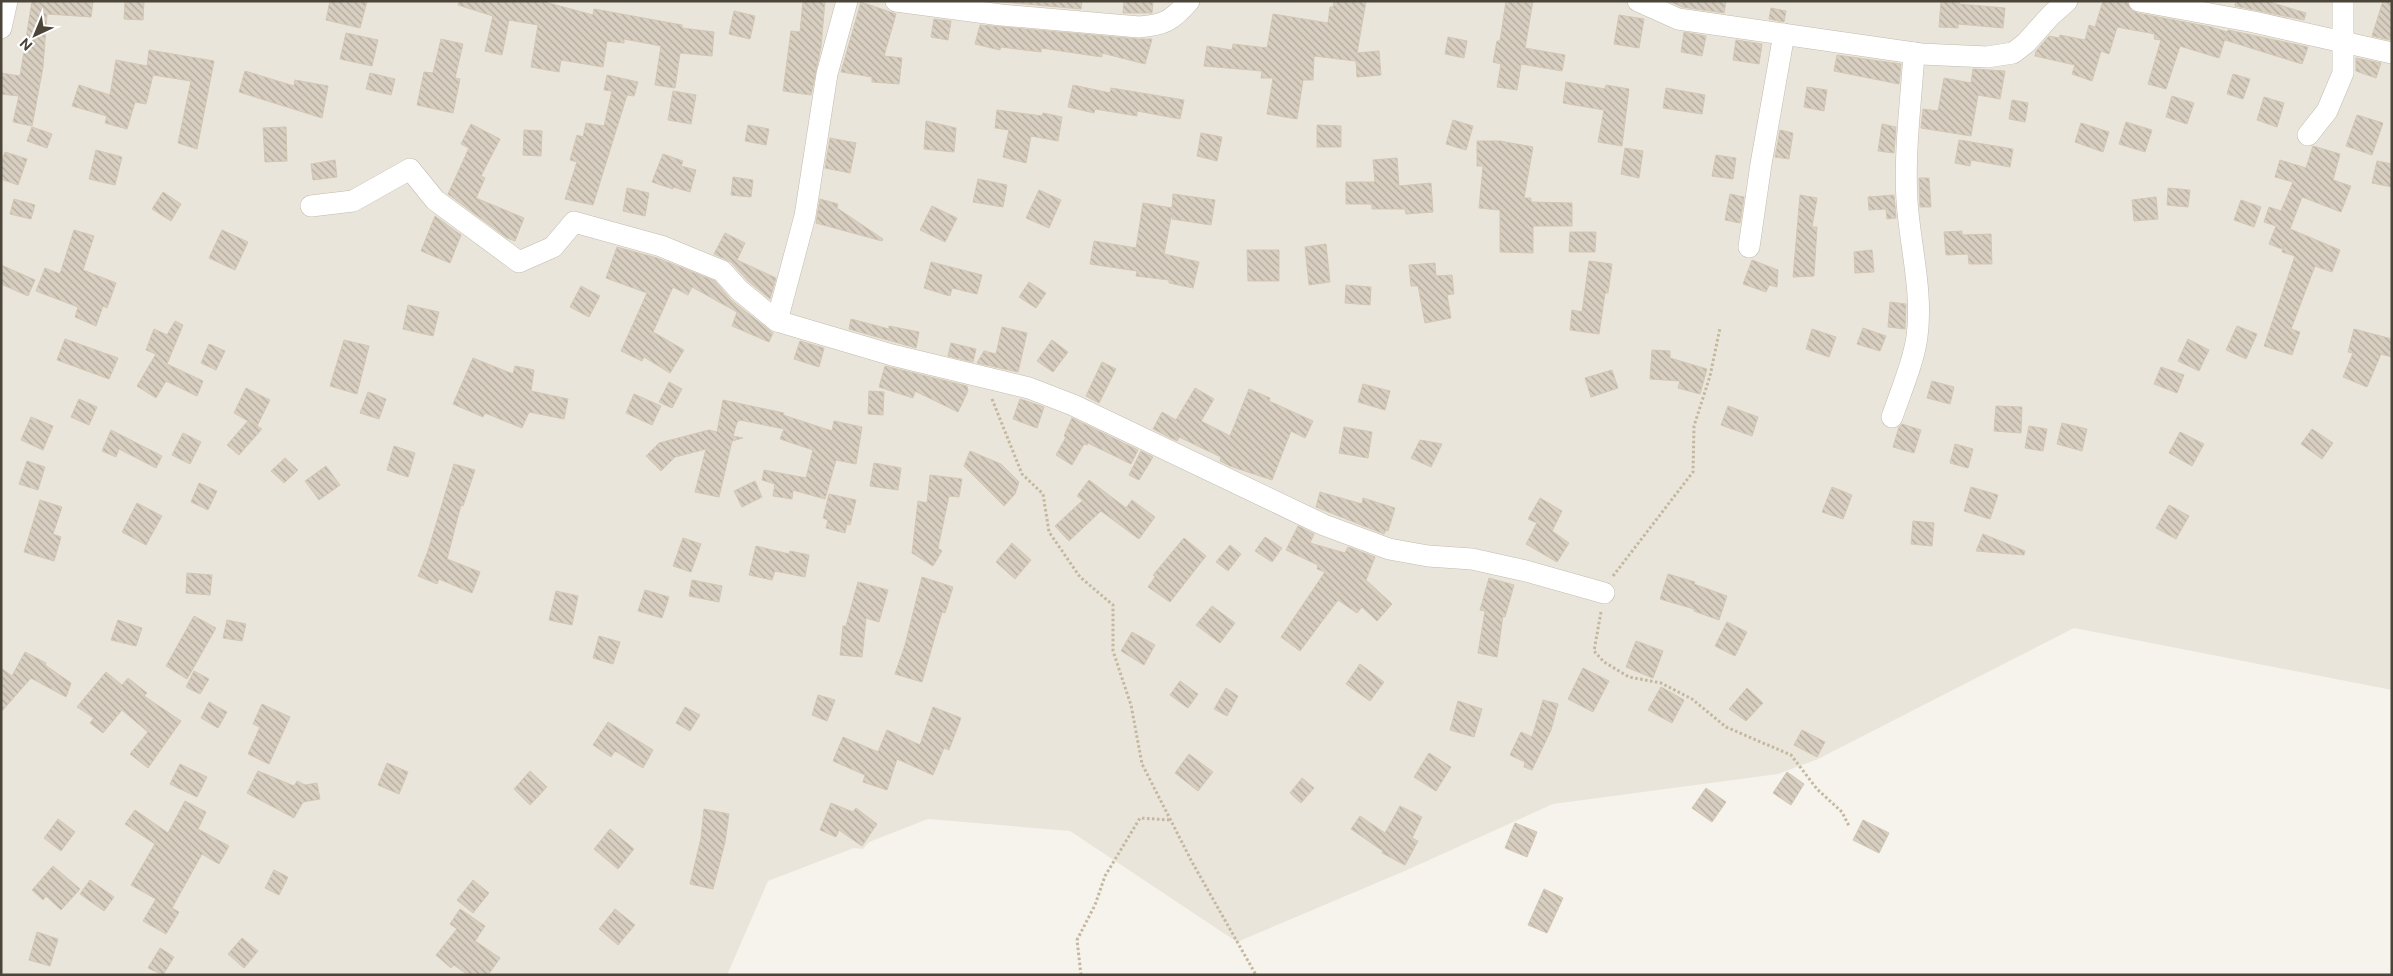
<svg xmlns="http://www.w3.org/2000/svg" width="2393" height="976" font-family="'Public Sans',sans-serif">
	<defs>
		<pattern id="building-back-hatch" width="6" height="6" patternUnits="userSpaceOnUse" patternTransform="scale(1.25)"><rect width="6" height="6" fill="#d8cfc1"/><path d="M-1 5l2 2M0 0l6 6M5-1l2 2" fill="none" stroke="#b1aa9e"/></pattern>
	</defs>
	<rect width="100%" height="100%" fill="#f6f3ec"/>
	<polygon fill="#eae5da" points="1,1 2392,1 2392,690 2074,628 1818,759 1778,774 1553,804 1407,870 1237,942 1070,831 928,819 869,842 863,849 854,848 768,881 727,975 1,975"/>
	<g fill="url(#building-back-hatch)" stroke="#d3c7b4">
		<polygon points="32,1 93,1 91,17 47,14 43,67 32,126 13,122 19,96 1,94 1,73 20,76"/>
		<polygon points="125,1 144,1 143,20 124,19"/>
		<polygon points="330,1 367,1 360,28 326,20"/>
		<polygon points="459,1 541,1 593,15 594,9 682,25 682,28 714,32 712,56 680,53 675,88 655,85 661,46 624,39 624,43 607,41 603,67 561,60 559,72 531,67 538,25 509,20 502,55 485,51 493,16 458,5"/>
		<polygon points="803,1 825,1 821,47 811,95 783,91 791,31 800,32"/>
		<polygon points="992,1 1082,1 1081,9"/>
		<polygon points="1124,1 1153,1 1152,13 1123,13"/>
		<polygon points="1334,1 1366,1 1357,53 1379,51 1381,75 1357,77 1356,61 1314,56 1313,80 1303,80 1297,119 1267,114 1273,78 1261,78 1262,71 1204,66 1207,46 1232,50 1233,44 1267,48 1273,14 1328,23 1330,7 1333,7"/>
		<polygon points="1506,1 1533,1 1525,48 1565,55 1562,71 1521,64 1517,90 1497,87 1501,64 1493,62 1497,41 1500,41"/>
		<polygon points="1669,1 1726,1 1724,13 1682,7"/>
		<polygon points="1941,1 1960,1 1959,4 2005,8 2003,28 1958,24 1958,28 1939,27"/>
		<polygon points="2103,1 2127,1 2131,10 2137,13 2211,27 2227,32 2219,58 2180,46 2166,89 2148,84 2161,40 2154,39 2155,34 2117,27 2109,54 2101,51 2092,81 2072,74 2075,65 2035,56 2036,51 2049,36 2059,38 2060,35 2085,40 2089,25 2095,27"/>
		<polygon points="2236,1 2266,1 2306,13 2304,20 2235,6"/>
		<polygon points="2383,1 2392,1 2392,33 2390,40 2372,36"/>
		<polygon points="861,2 896,14 884,56 902,58 899,84 872,82 872,77 841,72"/>
		<polygon points="1771,8 1786,11 1784,22 1769,19"/>
		<polygon points="734,11 755,16 750,39 729,34"/>
		<polygon points="1619,15 1644,19 1639,48 1614,44"/>
		<polygon points="934,19 951,21 948,40 931,37"/>
		<polygon points="980,25 1138,39 1152,39 1145,64 1102,53 1102,57 1041,48 1041,52 1001,47 1000,50 975,44"/>
		<polygon points="2228,30 2308,47 2302,64 2225,40"/>
		<polygon points="1684,32 1706,36 1702,56 1681,52"/>
		<polygon points="346,33 378,40 372,66 340,59"/>
		<polygon points="1448,37 1467,41 1464,58 1445,54"/>
		<polygon points="441,39 463,44 455,78 460,79 453,113 417,105 424,72 433,73"/>
		<polygon points="1736,40 1762,44 1759,64 1733,60"/>
		<polygon points="149,50 214,61 197,149 178,143 191,81 153,75 146,104 135,102 127,129 105,123 107,116 72,106 79,85 110,95 116,60 147,66"/>
		<polygon points="1837,55 1901,64 1899,84 1834,71"/>
		<polygon points="2356,58 2381,63 2376,78 2356,71"/>
		<polygon points="1973,69 2005,71 2000,99 1978,95 1971,136 1921,128 1923,109 1938,111 1944,78 1971,83"/>
		<polygon points="245,71 294,86 295,80 328,86 322,118 239,92"/>
		<polygon points="370,73 395,79 391,95 366,89"/>
		<polygon points="2233,74 2250,79 2243,99 2227,94"/>
		<polygon points="607,75 638,82 634,96 627,95 593,205 565,199 577,162 570,160 577,135 583,137 586,123 604,126 612,91 604,90"/>
		<polygon points="1566,82 1605,89 1606,85 1629,89 1622,146 1598,142 1604,110 1563,103"/>
		<polygon points="1073,85 1110,93 1111,88 1184,100 1180,119 1137,111 1137,116 1095,109 1094,113 1068,107"/>
		<polygon points="1807,87 1827,90 1824,111 1804,107"/>
		<polygon points="1666,88 1705,95 1702,114 1663,108"/>
		<polygon points="673,91 696,95 691,124 668,120"/>
		<polygon points="2172,96 2194,103 2187,124 2166,117"/>
		<polygon points="2264,97 2284,103 2277,127 2257,120"/>
		<polygon points="2012,100 2028,103 2025,122 2009,119"/>
		<polygon points="997,110 1042,116 1043,113 1062,117 1058,141 1031,136 1026,163 1003,157 1009,130 995,128"/>
		<polygon points="2357,115 2383,123 2372,155 2346,146"/>
		<polygon points="1453,120 1473,126 1466,150 1446,144"/>
		<polygon points="926,121 956,128 954,152 924,149"/>
		<polygon points="2126,122 2152,130 2145,152 2119,144"/>
		<polygon points="2081,123 2109,132 2103,152 2075,142"/>
		<polygon points="471,124 500,139 481,176 485,178 476,198 524,218 515,241 507,238 448,194 469,148 461,144"/>
		<polygon points="1882,124 1896,127 1894,153 1878,151"/>
		<polygon points="748,125 769,129 766,145 745,141"/>
		<polygon points="1317,125 1341,126 1341,147 1317,147"/>
		<polygon points="32,127 52,134 47,148 27,141"/>
		<polygon points="286,127 287,161 265,162 263,128"/>
		<polygon points="524,130 542,131 541,156 523,155"/>
		<polygon points="1780,130 1793,133 1789,159 1775,157"/>
		<polygon points="1201,133 1222,137 1217,161 1197,156"/>
		<polygon points="830,138 856,143 850,173 825,168"/>
		<polygon points="1959,140 2013,149 2010,167 1971,160 1970,166 1955,163"/>
		<polygon points="1477,141 1500,141 1533,147 1524,198 1531,198 1531,202 1572,203 1572,226 1533,226 1533,253 1500,252 1500,210 1479,208 1483,166 1477,166"/>
		<polygon points="2313,146 2340,154 2333,180 2351,186 2341,212 2302,197 2290,229 2340,250 2332,272 2315,266 2291,329 2300,332 2292,355 2264,346 2295,256 2282,252 2284,244 2282,249 2269,244 2276,226 2264,222 2269,207 2281,211 2293,182 2275,177 2280,160 2306,168"/>
		<polygon points="1625,148 1643,151 1639,178 1621,174"/>
		<polygon points="96,150 122,157 115,185 89,179"/>
		<polygon points="5,152 27,159 18,185 1,179 1,163"/>
		<polygon points="663,154 683,161 681,166 696,170 690,192 673,187 673,189 652,182"/>
		<polygon points="1716,155 1736,158 1733,179 1712,176"/>
		<polygon points="1397,158 1399,186 1431,183 1433,212 1406,214 1405,209 1372,209 1372,204 1346,204 1346,182 1375,182 1373,160"/>
		<polygon points="335,160 337,177 313,180 311,164"/>
		<polygon points="2377,161 2392,164 2392,187 2372,183"/>
		<polygon points="733,177 753,180 751,197 731,195"/>
		<polygon points="1919,178 1929,178 1931,207 1920,207"/>
		<polygon points="978,179 1007,185 1003,207 973,202"/>
		<polygon points="627,188 649,193 645,216 623,211"/>
		<polygon points="2168,188 2190,190 2188,207 2167,205"/>
		<polygon points="1039,190 1061,200 1049,228 1026,218"/>
		<polygon points="163,192 181,204 171,221 152,209"/>
		<polygon points="1173,194 1215,200 1211,225 1172,219 1172,212 1164,254 1199,262 1193,288 1169,283 1169,280 1136,276 1137,271 1090,264 1094,241 1136,248 1143,203 1172,208"/>
		<polygon points="1730,194 1744,197 1740,223 1725,220"/>
		<polygon points="1800,195 1817,198 1812,227 1817,227 1814,276 1793,277"/>
		<polygon points="1894,195 1896,218 1887,219 1886,209 1869,210 1868,197"/>
		<polygon points="2156,197 2158,219 2134,221 2132,200"/>
		<polygon points="14,199 35,205 31,219 10,214"/>
		<polygon points="820,199 838,204 837,208 883,239 882,241 816,223"/>
		<polygon points="2241,200 2261,207 2254,227 2234,220"/>
		<polygon points="932,206 957,218 945,242 920,230"/>
		<polygon points="435,216 461,235 450,263 421,251"/>
		<polygon points="74,230 94,236 83,270 116,283 107,308 103,306 96,326 75,317 78,307 36,291 45,268 60,274"/>
		<polygon points="222,230 248,242 235,270 209,258"/>
		<polygon points="1962,231 1962,235 1991,234 1992,264 1969,264 1968,254 1946,255 1944,232"/>
		<polygon points="1570,232 1596,232 1595,252 1569,252"/>
		<polygon points="725,233 745,243 737,260 776,278 770,299 748,281 731,262 714,254"/>
		<polygon points="1326,244 1330,282 1309,285 1305,247"/>
		<polygon points="617,247 657,258 715,281 731,300 773,333 769,342 732,326 737,312 692,287 688,295 673,287 653,332 684,350 670,373 644,357 642,361 621,351 647,293 606,278"/>
		<polygon points="1247,250 1279,250 1279,281 1248,281"/>
		<polygon points="1872,250 1874,272 1855,273 1854,252"/>
		<polygon points="1752,260 1778,270 1777,287 1769,285 1766,292 1743,284"/>
		<polygon points="1589,261 1612,264 1608,293 1605,293 1599,334 1570,330 1572,310 1582,312"/>
		<polygon points="931,262 982,275 977,294 952,288 950,296 924,288"/>
		<polygon points="1435,263 1436,276 1452,275 1454,294 1447,295 1451,318 1425,323 1418,286 1411,286 1409,265"/>
		<polygon points="1,265 35,280 28,296 1,284"/>
		<polygon points="1029,282 1046,293 1036,308 1019,297"/>
		<polygon points="1346,285 1371,287 1370,305 1345,303"/>
		<polygon points="581,286 600,296 589,317 570,307"/>
		<polygon points="1890,302 1906,304 1905,329 1888,327"/>
		<polygon points="408,305 439,312 433,336 403,329"/>
		<polygon points="851,319 889,329 889,326 919,332 916,348 849,329"/>
		<polygon points="175,321 183,325 167,364 203,381 197,396 166,381 156,398 137,386 156,354 146,350 154,329 167,335"/>
		<polygon points="2237,326 2257,334 2246,359 2226,350"/>
		<polygon points="1002,327 1027,333 1018,372 977,363 984,351 996,354"/>
		<polygon points="1863,328 1886,336 1880,351 1857,344"/>
		<polygon points="1812,329 1836,337 1829,357 1806,349"/>
		<polygon points="2354,329 2392,339 2392,357 2381,354 2367,387 2343,377 2353,353 2348,352"/>
		<polygon points="65,339 118,358 109,379 57,360"/>
		<polygon points="2188,339 2209,350 2199,371 2178,361"/>
		<polygon points="344,340 369,346 357,394 330,386"/>
		<polygon points="1052,340 1068,352 1053,372 1037,361"/>
		<polygon points="800,341 824,348 819,367 794,359"/>
		<polygon points="951,343 976,349 973,362 948,356"/>
		<polygon points="209,344 225,351 216,370 201,363"/>
		<polygon points="1652,350 1670,351 1670,358 1707,369 1700,394 1678,388 1680,381 1650,379"/>
		<polygon points="473,358 513,374 515,366 534,370 531,391 568,399 564,419 529,412 522,428 485,413 483,417 453,404"/>
		<polygon points="1102,362 1116,369 1099,403 1086,396"/>
		<polygon points="885,366 967,386 968,391 958,412 915,391 913,398 879,387"/>
		<polygon points="2161,367 2184,375 2177,393 2154,384"/>
		<polygon points="1612,370 1618,388 1591,397 1585,378"/>
		<polygon points="1932,381 1954,387 1950,404 1927,398"/>
		<polygon points="669,382 682,389 672,408 659,402"/>
		<polygon points="1363,384 1390,391 1385,410 1358,402"/>
		<polygon points="246,388 270,400 257,426 234,413"/>
		<polygon points="1195,388 1214,399 1201,421 1230,436 1249,389 1270,398 1269,401 1313,421 1305,438 1291,431 1272,480 1230,466 1220,461 1221,457 1179,437 1177,441 1153,429 1162,412 1176,420"/>
		<polygon points="869,391 884,392 883,415 868,414"/>
		<polygon points="368,392 386,399 379,419 360,413"/>
		<polygon points="634,394 661,406 652,425 626,413"/>
		<polygon points="79,399 97,407 89,425 71,417"/>
		<polygon points="1020,399 1044,407 1037,428 1013,419"/>
		<polygon points="723,400 784,413 783,415 832,431 834,421 862,427 856,464 836,460 825,499 793,490 792,499 773,496 775,484 762,480 764,470 806,478 813,450 780,439 784,429 740,420 737,422 733,436 743,438 732,441 719,497 695,492 706,449 675,457 661,471 646,456 659,443 709,430 717,432"/>
		<polygon points="1728,406 1758,417 1752,436 1721,425"/>
		<polygon points="1996,406 2022,407 2021,433 1994,431"/>
		<polygon points="31,417 53,426 43,450 21,440"/>
		<polygon points="1072,418 1138,450 1131,464 1088,443 1087,445 1084,444 1072,465 1056,455 1066,437 1064,436"/>
		<polygon points="248,421 262,429 239,455 227,445"/>
		<polygon points="2062,423 2087,429 2082,451 2057,444"/>
		<polygon points="1902,424 1921,430 1914,453 1893,447 1899,427"/>
		<polygon points="2029,426 2047,429 2043,451 2025,448"/>
		<polygon points="1344,427 1372,432 1368,458 1339,453"/>
		<polygon points="2312,429 2333,443 2322,459 2301,444"/>
		<polygon points="111,430 162,456 156,468 119,449 116,457 102,451"/>
		<polygon points="2180,432 2204,444 2192,466 2169,453"/>
		<polygon points="183,433 201,442 190,464 172,455"/>
		<polygon points="1420,440 1442,444 1431,467 1411,458"/>
		<polygon points="1955,444 1973,449 1968,468 1950,463"/>
		<polygon points="394,446 415,453 408,477 387,470"/>
		<polygon points="970,451 1001,464 1019,482 1015,494 1004,506 964,466"/>
		<polygon points="1141,451 1153,457 1139,480 1129,475"/>
		<polygon points="285,458 298,470 284,483 271,471"/>
		<polygon points="27,461 45,467 38,490 19,484"/>
		<polygon points="874,463 901,468 898,490 870,486"/>
		<polygon points="454,464 475,470 463,506 461,505 447,559 480,572 472,593 439,579 437,584 418,576 428,551"/>
		<polygon points="326,466 340,485 319,500 305,481"/>
		<polygon points="930,475 962,479 959,497 949,496 938,548 942,551 933,566 912,553 918,501 927,503"/>
		<polygon points="1089,480 1126,508 1132,500 1155,517 1139,539 1101,511 1069,541 1055,526 1083,500 1077,496"/>
		<polygon points="755,481 762,497 742,507 734,491"/>
		<polygon points="199,483 217,491 208,510 191,502"/>
		<polygon points="1832,487 1852,495 1843,519 1822,512"/>
		<polygon points="1971,487 1998,495 1990,519 1964,511"/>
		<polygon points="1320,492 1362,504 1363,498 1395,508 1388,531 1386,530 1384,534 1316,507"/>
		<polygon points="829,494 856,500 850,525 847,524 845,533 826,528 828,520 823,518"/>
		<polygon points="1540,498 1562,511 1552,531 1569,543 1557,562 1526,544 1537,523 1528,519"/>
		<polygon points="40,500 62,507 53,534 61,537 54,561 24,552"/>
		<polygon points="137,503 162,516 146,545 122,532"/>
		<polygon points="2169,505 2189,516 2176,539 2156,528"/>
		<polygon points="1913,521 1934,523 1932,546 1911,544"/>
		<polygon points="1298,526 1314,534 1310,543 1345,553 1348,547 1375,557 1366,580 1392,604 1377,621 1362,607 1357,613 1338,600 1300,651 1281,637 1325,572 1317,569 1318,565 1286,550"/>
		<polygon points="1983,534 2025,551 2024,555 1976,551"/>
		<polygon points="1265,537 1282,548 1272,562 1255,551"/>
		<polygon points="683,538 701,544 691,572 673,566"/>
		<polygon points="1184,538 1206,556 1170,602 1148,587 1155,577 1153,575"/>
		<polygon points="1012,543 1031,560 1015,579 996,562"/>
		<polygon points="1230,545 1241,554 1228,571 1216,562"/>
		<polygon points="756,546 789,554 790,551 809,555 805,577 775,571 772,580 749,575"/>
		<polygon points="187,573 212,575 210,595 186,593"/>
		<polygon points="1668,574 1695,582 1694,584 1727,596 1719,620 1694,611 1694,609 1660,599"/>
		<polygon points="922,577 953,587 945,613 942,612 922,682 895,674 905,645"/>
		<polygon points="1489,578 1514,585 1505,617 1503,616 1497,657 1478,653 1485,611 1480,610"/>
		<polygon points="692,580 722,586 719,602 689,596"/>
		<polygon points="858,582 888,590 879,622 866,618 862,657 840,655 843,626 846,626"/>
		<polygon points="645,590 669,597 662,618 638,611"/>
		<polygon points="556,591 578,596 572,625 549,620"/>
		<polygon points="1212,606 1235,623 1220,643 1196,625"/>
		<polygon points="194,616 216,628 187,679 166,666"/>
		<polygon points="118,620 142,628 136,646 111,640"/>
		<polygon points="227,620 246,624 242,641 223,638"/>
		<polygon points="1727,622 1747,632 1735,656 1715,646"/>
		<polygon points="1132,632 1155,645 1144,665 1121,651"/>
		<polygon points="599,636 620,642 613,664 593,658"/>
		<polygon points="1636,641 1663,651 1653,678 1626,667"/>
		<polygon points="25,652 46,663 45,665 71,683 66,697 31,678 1,712 1,668 12,676"/>
		<polygon points="1360,664 1384,682 1370,701 1346,684"/>
		<polygon points="1583,668 1609,681 1593,712 1568,699"/>
		<polygon points="194,671 209,679 200,694 186,687"/>
		<polygon points="106,672 122,685 128,678 147,693 144,696 181,721 148,768 130,754 148,732 122,710 103,733 90,723 94,718 77,707"/>
		<polygon points="1180,681 1198,694 1188,708 1170,695"/>
		<polygon points="1661,687 1684,700 1672,723 1648,710"/>
		<polygon points="1226,688 1238,696 1227,716 1214,709"/>
		<polygon points="1747,688 1763,703 1746,721 1729,709"/>
		<polygon points="818,695 835,700 827,721 812,715"/>
		<polygon points="1543,700 1558,704 1551,730 1532,770 1524,767 1525,762 1510,755 1521,732 1532,737"/>
		<polygon points="1458,701 1482,709 1474,737 1450,730"/>
		<polygon points="209,702 227,712 218,728 201,718"/>
		<polygon points="262,704 290,717 269,764 248,754 260,727 253,724"/>
		<polygon points="685,707 700,715 690,731 676,723"/>
		<polygon points="933,707 961,718 949,750 944,748 933,775 897,759 887,790 863,782 865,775 833,761 843,737 878,752 887,730 920,745"/>
		<polygon points="608,722 653,750 643,768 615,751 611,757 593,745"/>
		<polygon points="1802,730 1825,742 1817,757 1794,745"/>
		<polygon points="1429,753 1451,767 1436,791 1414,777"/>
		<polygon points="1189,754 1213,772 1198,791 1175,773"/>
		<polygon points="387,763 408,772 399,794 378,785"/>
		<polygon points="180,764 207,777 197,797 170,784"/>
		<polygon points="258,771 294,786 297,781 305,785 317,783 320,799 303,802 294,818 247,793"/>
		<polygon points="530,771 547,787 530,805 514,789"/>
		<polygon points="1787,772 1804,784 1791,805 1773,793"/>
		<polygon points="1302,778 1314,788 1301,803 1290,793"/>
		<polygon points="1706,788 1726,802 1712,822 1692,808"/>
		<polygon points="185,801 206,812 198,829 229,846 219,864 202,854 172,908 179,912 166,934 143,921 156,899 131,885 155,844 125,824 135,810 168,833"/>
		<polygon points="831,803 853,812 856,808 877,824 862,846 839,830 836,837 820,830"/>
		<polygon points="1400,806 1422,817 1412,838 1418,841 1405,865 1382,853 1383,851 1351,829 1360,816 1385,833"/>
		<polygon points="704,809 729,814 725,842 713,889 690,884 701,838"/>
		<polygon points="58,819 75,832 61,851 44,838"/>
		<polygon points="1863,820 1889,833 1879,853 1853,840"/>
		<polygon points="1515,823 1537,832 1527,857 1505,848"/>
		<polygon points="610,829 634,849 618,869 594,849"/>
		<polygon points="53,866 80,889 61,910 46,896 43,900 32,890"/>
		<polygon points="274,870 288,877 279,895 265,888"/>
		<polygon points="90,880 114,897 104,911 80,894"/>
		<polygon points="473,880 489,893 473,913 457,900"/>
		<polygon points="1544,889 1563,898 1547,933 1528,925"/>
		<polygon points="460,909 485,926 475,941 500,958 488,975 468,975 454,965 451,968 436,955 457,929 450,924"/>
		<polygon points="615,909 635,925 618,945 599,929"/>
		<polygon points="37,932 58,939 50,966 29,960"/>
		<polygon points="242,938 258,951 244,968 228,954"/>
		<polygon points="160,948 174,957 163,975 148,968"/>
	</g>
	<g fill="none" stroke-linecap="round" stroke-linejoin="round">
		<defs>
			<g id="minor">
				<path d="M896 1 1001 15 1139 27C1164 25 1172 21 1189 1"/>
				<polyline points="1638,1 1678,19 1921,54 1987,57 2013,53 2026,43 2051,15 2067,1"/>
				<polyline points="2139,1 2254,22 2392,53"/>
				<polyline points="1,28 7,1"/>
				<polyline points="2308,135 2327,111 2343,73 2343,1"/>
				<polyline points="311,206 353,201 410,169 435,200 519,262 553,247 574,222 661,246 722,271 739,290 777,321 892,355 1029,388 1073,405 1324,525 1389,549 1428,556 1472,559 1526,571 1604,593"/>
				<polyline points="1749,247 1761,164 1784,34"/>
				<polyline points="777,321 805,216 827,74 847,1"/>
				<path d="M1892 417C1901 391 1913 364 1917 337 1923 291 1910 246 1907 201 1904 152 1911 102 1914 53"/>
			</g>
		</defs>
		<use href="#minor" stroke="#c2bbae" stroke-width="22"/>
		<g stroke="#c4b79f" stroke-width="3" stroke-dasharray="2.5 2.5" stroke-linecap="butt">
			<polyline points="992,399 1022,474 1043,494 1049,532 1080,577 1113,605 1113,651 1131,705 1142,764 1192,862 1256,975"/>
			<polyline points="1613,576 1693,472 1694,426 1710,376 1720,328"/>
			<polyline points="1601,612 1594,651 1604,662 1629,677 1661,683 1692,699 1726,727 1791,755 1817,789 1842,812 1849,826"/>
			<polyline points="1081,975 1077,940 1095,905 1105,876 1140,818 1169,820"/>
		</g>
		<use href="#minor" stroke="#fff" stroke-width="21"/>
	</g>
	<rect width="2393" height="976" fill="none" stroke="#4b4439" stroke-width="5"/>
	<g transform="translate(35 35) rotate(224)" stroke="#ffffff" stroke-width="4" paint-order="stroke">
	<path d="M0-4L9 19L0 12L-9 19Z" fill="#4b4439"/>
	<text y="-8" font-size="14" font-weight="bold" text-anchor="middle" fill="#4b4439">N</text>
	</g>
</svg>
